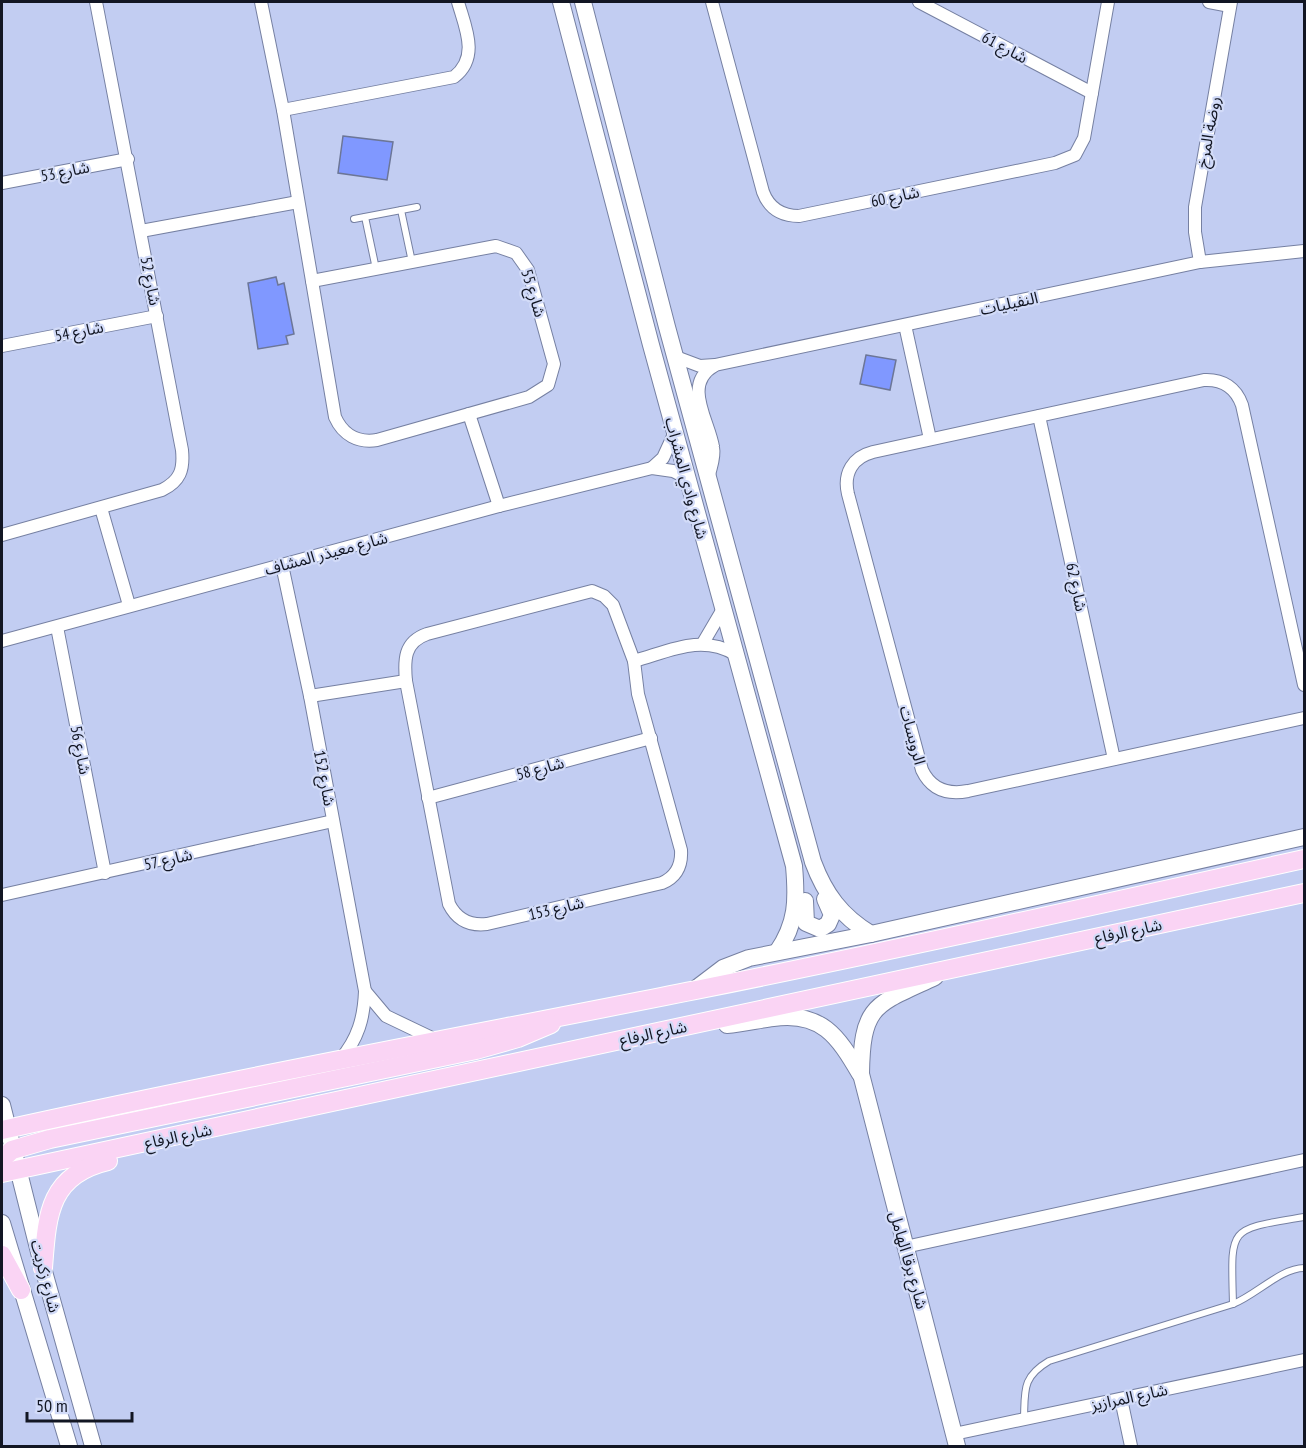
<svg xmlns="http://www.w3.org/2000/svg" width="1306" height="1448" font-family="'PT Sans Narrow','Noto Sans Arabic',sans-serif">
	<rect width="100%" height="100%" fill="#c2cdf2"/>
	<g fill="#8098ff" stroke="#6c7697" stroke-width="1.5">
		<polygon points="343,136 393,142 387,180 338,173"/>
		<polygon points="276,277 278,285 284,283 294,334 286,336 288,344 258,349 248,283"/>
		<polygon points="866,355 896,360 890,390 860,384"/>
	</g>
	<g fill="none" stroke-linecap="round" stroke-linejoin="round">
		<defs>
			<g id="lane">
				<polyline points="401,210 412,262"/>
				<polyline points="365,217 376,269"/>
				<polyline points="354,219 417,207"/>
				<path d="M1233 1304C1231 1225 1227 1230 1304 1217"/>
				<path d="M1024 1418C1025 1390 1022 1377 1049 1361L1233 1304C1256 1295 1281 1268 1304 1268"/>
			</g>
			<g id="street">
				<path d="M261 2 283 110 454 77C480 57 465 27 458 2"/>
				<path d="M712 2 763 192C769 208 781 216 799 216L1055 163 1075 155 1084 138 1108 2"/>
				<polyline points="919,2 1092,93"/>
				<polyline points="1209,2 1230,6"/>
				<polyline points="283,110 312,281"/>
				<polyline points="2,183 128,159"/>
				<polyline points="141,231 298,202"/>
				<path d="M496 246 516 253 528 270 554 364 548 385 529 397 377 440C358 443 343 435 335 417L312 281Z"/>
				<polyline points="1200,262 1195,232 1195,207 1231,2"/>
				<polyline points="905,325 930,439"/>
				<polyline points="2,346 157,316"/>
				<polyline points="676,357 700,366 715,365 1200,262 1304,251"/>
				<polyline points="469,414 499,506"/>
				<polyline points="1039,416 1114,759"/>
				<polyline points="652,468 663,458 675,432"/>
				<path d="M709 475C711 466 715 457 713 447 709 421 682 384 714 366"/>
				<polyline points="101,508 129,605"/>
				<path d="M2 535 162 490C180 481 184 470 182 450L96 2"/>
				<path d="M282 565 310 696 365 991C364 1018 358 1039 340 1060"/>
				<path d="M592 591 604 596 613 605 634 661 638 694 681 850C682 866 676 877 662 883L487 924C470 926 457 920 449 904L406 681C404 660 404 642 427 634Z"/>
				<polyline points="57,627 105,873"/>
				<polyline points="2,641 499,506 652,468 673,471 687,478"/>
				<polyline points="703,643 723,609"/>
				<path d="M634 661C670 651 701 634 735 654"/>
				<path d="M1304 685 1242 405C1236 388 1223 379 1204 380L873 452C853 457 843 473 848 494L922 770C931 789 947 795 968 791L1304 718"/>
				<polyline points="310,696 406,681"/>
				<polyline points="428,798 651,738"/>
				<polyline points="2,895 333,821"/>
				<polyline points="365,991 386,1016 434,1039"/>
				<polyline points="905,1247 1304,1160"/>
				<polyline points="1121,1399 1131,1446"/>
				<polyline points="954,1434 1304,1360"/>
			</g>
			<g id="secondary">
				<path d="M561 2 651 345 794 866C797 900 797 923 777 952"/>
				<path d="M583 2 667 327 813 862C825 894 841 916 871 934"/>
				<polyline points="805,901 806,923 820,929 828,924 832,915 825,899"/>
				<path d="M935 977C875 1005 862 1004 861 1074L957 1446"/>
				<polyline points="694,990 723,968 749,958 871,934 1304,837"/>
				<path d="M727 1025C742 1024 758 1020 773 1018 821 1011 838 1036 860 1074"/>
				<polyline points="2,1105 43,1268 93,1446"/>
				<polyline points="2,1223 69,1446"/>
			</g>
			<g id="primary">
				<path d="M2 1130C232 1079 465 1036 696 990 900 949 1102 904 1304 859"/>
				<polyline points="2,1159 12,1150 50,1139 476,1050 518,1038 551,1024"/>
				<polyline points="2,1173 1304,893"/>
				<polyline points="2,1255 21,1290"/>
				<path d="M43 1268C47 1216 48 1175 108 1161"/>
			</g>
		</defs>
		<use href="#lane" stroke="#7680a2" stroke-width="8"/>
		<use href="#street" stroke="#7680a2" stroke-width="14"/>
		<use href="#secondary" stroke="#7680a2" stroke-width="18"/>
		<use href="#primary" stroke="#fff" stroke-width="20"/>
		<use href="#lane" stroke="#fff" stroke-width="6"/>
		<use href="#street" stroke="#fff" stroke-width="12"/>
		<use href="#secondary" stroke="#fff" stroke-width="16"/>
		<use href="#primary" stroke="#fad4f4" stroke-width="18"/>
	</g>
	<g text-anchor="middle" stroke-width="4.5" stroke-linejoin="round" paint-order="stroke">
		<g font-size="16" fill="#121623" stroke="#d2dbf8">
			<text transform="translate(1005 47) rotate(28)" y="6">شارع 61</text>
			<text transform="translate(1208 132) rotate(-80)" y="6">روضة المرخ</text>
			<text transform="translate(65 171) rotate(-11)" y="6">شارع 53</text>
			<text transform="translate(895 196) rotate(-12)" y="6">شارع 60</text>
			<text transform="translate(151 281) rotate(79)" y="6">شارع 52</text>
			<text transform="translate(534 293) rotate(73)" y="6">شارع 55</text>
			<text transform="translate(1009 303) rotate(-12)" y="6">النفيليات</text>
			<text transform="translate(79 331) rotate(-11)" y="6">شارع 54</text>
			<text transform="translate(687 478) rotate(75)" y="6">شارع وادي المشراب</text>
			<text transform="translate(326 553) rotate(-15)" y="6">شارع معيذر المشاف</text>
			<text transform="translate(1077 587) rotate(78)" y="6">شارع 62</text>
			<text transform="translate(913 735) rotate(75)" y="6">الرويسات</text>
			<text transform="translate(81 750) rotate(79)" y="6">شارع 56</text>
			<text transform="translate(540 768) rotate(-15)" y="6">شارع 58</text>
			<text transform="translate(325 778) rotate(79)" y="6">شارع 152</text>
			<text transform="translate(168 859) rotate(-13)" y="6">شارع 57</text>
			<text transform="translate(556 908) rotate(-13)" y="6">شارع 153</text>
			<text transform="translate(1128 931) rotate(-12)" y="6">شارع الرفاع</text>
			<text transform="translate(653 1033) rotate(-12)" y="6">شارع الرفاع</text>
			<text transform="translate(178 1136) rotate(-12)" y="6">شارع الرفاع</text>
			<text transform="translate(909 1260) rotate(74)" y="6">شارع برقا الهامل</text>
			<text transform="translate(46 1276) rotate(75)" y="6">شارع زكريت</text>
			<text transform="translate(1129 1397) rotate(-12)" y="6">شارع المرازيز</text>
		</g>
	</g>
	<rect width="1306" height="1448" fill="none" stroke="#121623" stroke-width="6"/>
	<path d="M27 1412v9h105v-9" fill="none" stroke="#121623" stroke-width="3"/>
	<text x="36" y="1412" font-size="18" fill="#121623" stroke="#d2dbf8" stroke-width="4.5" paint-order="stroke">50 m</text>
</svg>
